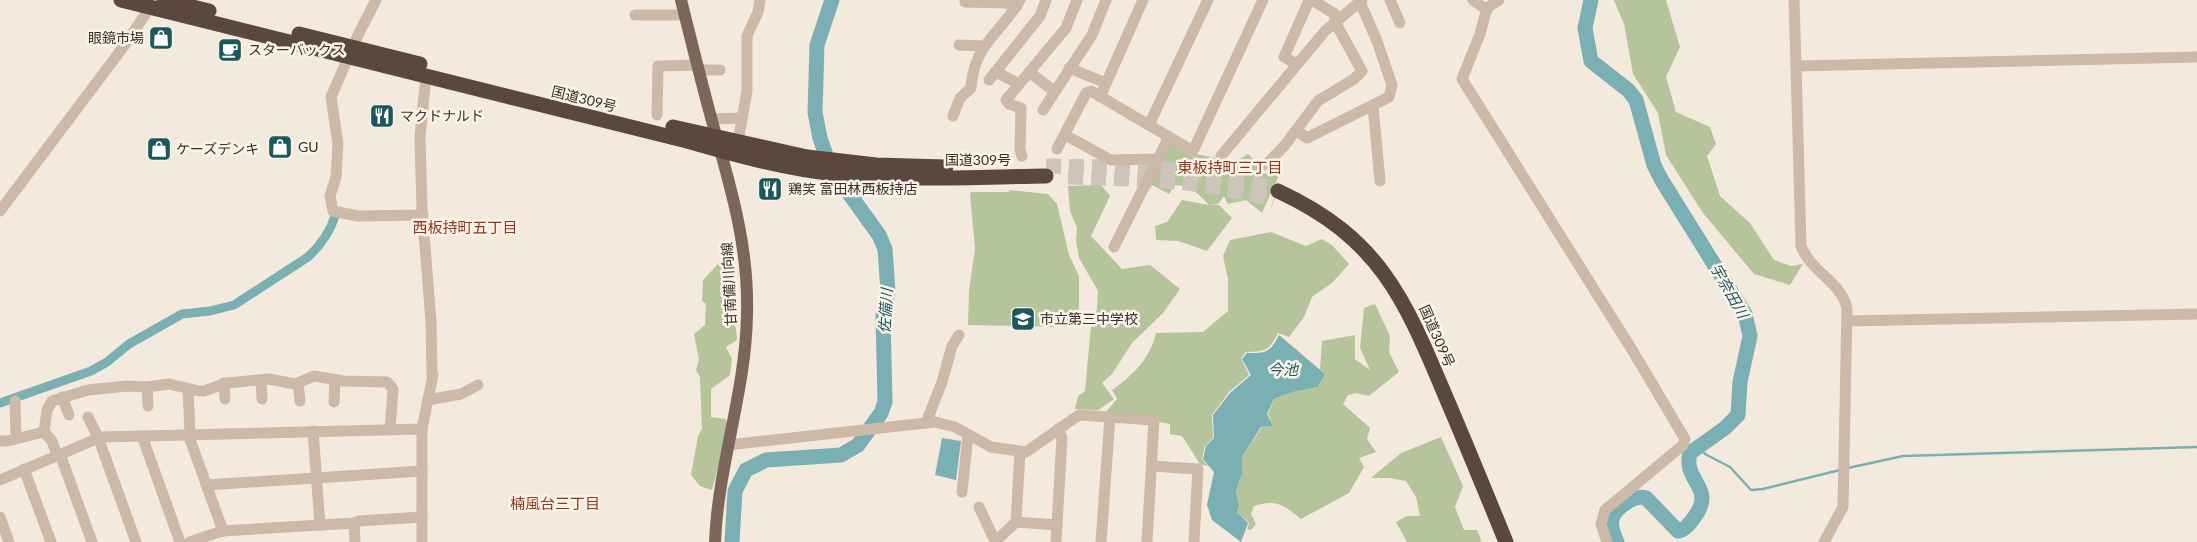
<svg xmlns="http://www.w3.org/2000/svg" width="2197" height="542" font-family="Lato,'Noto Sans JP',sans-serif">
	<rect width="100%" height="100%" fill="#f4e9dd"/>
	<g fill="#b6c49b">
		<polygon points="1614,0 1666,0 1680,47 1666,77 1676,112 1710,127 1716,144 1707,156 1720,196 1750,223 1774,260 1791,266 1803,264 1790,285 1754,274 1703,213 1666,155 1658,113 1633,74 1624,24"/>
		<polygon points="1171,144 1193,157 1196,154 1235,162 1248,154 1261,167 1262,173 1272,175 1280,173 1262,213 1246,200 1228,204 1224,196 1218,204 1209,205 1219,205 1232,218 1207,251 1178,241 1156,240 1155,226 1167,222 1182,200 1209,205 1195,191 1196,187 1175,185 1169,194 1150,184"/>
		<polygon points="1101,185 1110,196 1091,236 1122,269 1150,265 1180,289 1163,313 1132,343 1112,374 1102,383 1114,399 1098,410 1075,409 1078,396 1085,391 1091,326 1097,309 1098,291 1079,258 1076,241 1077,228 1070,211 1068,186"/>
		<polygon points="1008,190 1048,194 1057,204 1069,255 1079,276 1079,308 1076,327 968,325 969,291 975,249 970,195 971,192 1010,192"/>
		<path d="M1271 232 1306 246 1322 239 1333 246 1349 264 1333 282 1312 297 1304 317 1289 337 1278 333C1269 351 1266 351 1246 352L1241 358 1249 375 1229 392 1212 415 1213 438 1205 446 1202 459 1208 466 1200 464 1182 436 1170 434V424L1106 412 1117 399 1112 390C1133 375 1150 359 1156 333L1203 332 1228 311V279L1223 256 1230 240Z"/>
		<polygon points="730,251 731,261 727,270 726,280 731,289 731,315 736,329 737,340 726,347 732,359 730,375 711,389 711,417 726,419 728,429 712,490 700,486 691,475 698,436 702,429 700,377 696,370 699,360 694,334 705,325 706,304 702,301 703,280"/>
		<path d="M1375 304 1390 336 1389 352 1399 372 1369 396 1356 393 1348 395 1343 404 1370 428 1367 439 1376 452 1359 458 1364 467 1349 493 1301 519C1284 505 1276 499 1254 506L1251 514 1256 524 1251 530 1247 529 1249 523 1237 512 1239 506 1236 491 1242 474V457L1262 427 1273 426 1268 414 1274 399 1293 392 1318 387 1325 374 1320 369 1322 341 1355 335V359L1370 370 1360 348 1364 308Z"/>
		<polygon points="1441,437 1463,486 1455,507 1464,530 1477,530 1481,540 1480,542 1407,542 1396,522 1407,516 1420,516 1416,497 1406,481 1389,478 1371,478 1401,453"/>
	</g>
	<g fill="#7ab0b3">
		<path d="M1279 335 1325 374 1318 387 1293 392 1274 399 1267 414 1273 426 1261 427 1242 457V474L1236 491 1239 506 1237 512 1248 523 1241 542 1212 520 1207 505 1214 472 1203 459 1206 446 1214 438 1213 415 1230 393 1251 375 1242 359 1247 353C1266 353 1270 353 1279 335Z"/>
		<polygon points="942,438 961,441 956,480 935,475"/>
	</g>
	<g fill="none" stroke-linecap="round" stroke-linejoin="round">
		<g stroke="#7ab0b3" stroke-width="2.5">
			<polyline points="1699,446 1705,454 1730,467 1751,490 1763,489 1840,470"/>
			<polyline points="1848,468 1903,456 2197,447"/>
		</g>
		<path stroke="#7ab0b3" stroke-width="9" d="M0 403 91 371 107 362 129 344 182 314 210 311 234 305 308 257C321 245 330 232 335 216"/>
		<g stroke="#7ab0b3" stroke-width="15">
			<path d="M1591 0 1585 28 1591 61 1628 90 1636 100 1654 165 1661 179 1745 314 1750 336 1740 382 1738 415 1725 428 1690 453C1682 482 1718 487 1693 519 1689 524 1685 530 1678 531L1646 498C1635 494 1615 508 1612 519 1610 527 1614 535 1617 542"/>
			<polyline points="732,542 735,491 746,470 766,460 841,455 858,445 881,413 885,402 883,315 888,291 885,249 879,235 830,167 820,138 815,112 817,45 832,0"/>
		</g>
		<g stroke="#cfc4b9" stroke-width="15" stroke-dasharray="15 8" stroke-linecap="butt">
			<path d="M1046 166C1124 168 1203 164 1278 191"/>
			<path d="M1068 177C1139 179 1205 180 1274 200"/>
		</g>
		<g stroke="#cdb9a8" stroke-width="11">
			<polyline points="376,0 358,35 331,97 338,144 336,177 330,196 333,211 358,216 423,215"/>
			<polyline points="1390,0 1400,23"/>
			<polyline points="1473,0 1487,10"/>
			<polyline points="1499,0 1487,8 1480,34 1462,79 1634,353 1685,439 1683,445 1605,510 1601,524 1607,542"/>
			<polyline points="1794,0 1796,66"/>
			<polyline points="965,2 1007,3 1017,6"/>
			<polyline points="635,15 685,15"/>
			<polyline points="959,45 983,46"/>
			<polyline points="1297,64 1284,57 1308,3 1315,0"/>
			<polyline points="1069,68 1106,83"/>
			<polyline points="699,70 720,70"/>
			<polyline points="996,72 1019,84"/>
			<polyline points="1029,72 1054,91"/>
			<polyline points="989,80 1040,16 1046,0"/>
			<polyline points="1100,97 1143,0"/>
			<polyline points="1373,106 1380,181"/>
			<polyline points="1043,110 1092,35 1106,0"/>
			<polyline points="657,115 658,66 698,65"/>
			<path d="M953 116 960 98 971 88C974 43 1000 35 1020 0"/>
			<polyline points="711,119 741,118"/>
			<polyline points="1149,125 1208,0"/>
			<polyline points="1296,130 1307,138 1389,97 1392,85 1377,41 1360,2"/>
			<polyline points="1065,135 1111,160 1158,159"/>
			<polyline points="738,142 747,91 747,36 758,12 760,0"/>
			<polyline points="1057,149 1086,93 1091,91 1193,151 1263,0"/>
			<polyline points="1022,156 1020,150 1021,108 1009,104 1006,100 1066,28 1077,0"/>
			<polyline points="1221,156 1325,31 1362,0"/>
			<polyline points="1266,165 1285,145 1318,101 1354,79 1362,71 1335,22 1335,14 1312,0"/>
			<polyline points="0,211 124,46 155,0"/>
			<polyline points="1114,247 1169,137"/>
			<polyline points="1847,321 2197,314"/>
			<polyline points="261,380 262,399"/>
			<polyline points="224,383 225,399"/>
			<polyline points="298,383 300,401"/>
			<polyline points="147,387 148,406"/>
			<polyline points="188,389 190,434"/>
			<polyline points="62,397 69,415"/>
			<polyline points="428,400 461,394 478,385"/>
			<polyline points="15,401 16,439"/>
			<polyline points="334,402 335,380"/>
			<polyline points="88,417 98,437 136,542"/>
			<polyline points="926,423 942,382 952,346 959,335"/>
			<polyline points="313,431 320,525"/>
			<polyline points="44,432 47,410 52,401 88,390 127,386 147,387 169,384 199,391 204,391 227,383 269,379 295,384 314,376 343,381 387,382 393,389 390,430"/>
			<polyline points="44,432 52,441 57,455"/>
			<polyline points="188,434 223,531"/>
			<polyline points="142,436 180,542"/>
			<polyline points="0,441 7,441 44,432"/>
			<polyline points="728,445 935,422 955,427 991,447 1026,452 1079,415 1154,420 1147,542"/>
			<polyline points="60,454 92,542"/>
			<polyline points="1152,466 1198,469 1194,542"/>
			<polyline points="24,469 51,542"/>
			<polyline points="0,480 101,437 422,429"/>
			<polyline points="206,485 422,471"/>
			<polyline points="962,492 968,435"/>
			<polyline points="979,507 993,537 999,538 1016,522 1057,525"/>
			<polyline points="0,517 9,542"/>
			<polyline points="1016,522 1020,452"/>
			<polyline points="354,523 355,542"/>
			<polyline points="190,542 222,531 354,523 359,521 422,517"/>
			<polyline points="422,542 422,429 433,375 432,375 431,321 422,209 420,137 426,76"/>
			<polyline points="1056,542 1062,438 1058,429"/>
			<polyline points="1101,542 1110,417"/>
			<path d="M1824 542 1843 507 1847 308C1841 282 1811 272 1801 246L1796 66 2197 57"/>
		</g>
		<path stroke="#7c6559" stroke-width="12" d="M681 0C691 40 701 81 712 121 730 185 749 246 747 314 746 391 718 465 715 542"/>
		<g stroke="#5a483f" stroke-width="15">
			<path d="M121 0 687 141C736 155 786 169 836 174 906 181 976 177 1046 176"/>
			<polyline points="164,0 209,11"/>
			<polyline points="299,34 420,64"/>
			<polyline points="673,127 807,157 876,165 946,167"/>
			<path d="M1278 191C1379 238 1404 297 1445 395 1466 444 1486 493 1506 542"/>
		</g>
	</g>
	<defs>
		<symbol id="shop-square" viewBox="-11 -11 22 22"><rect x="-9" y="-9" width="18" height="18" rx="4" fill="#1b585d" stroke="#fbf3ea"/><path d="M-5-2.5h2.3a2.7 3.5 0 0 1 5.4 0H5L5.5 6h-11ZM-1.5-2.5h3a1.5 2.3 0 0 0-3 0Z" fill="#fff"/></symbol>
		<symbol id="cafe-square" viewBox="-11 -11 22 22"><rect x="-9" y="-9" width="18" height="18" rx="4" fill="#1b585d" stroke="#fbf3ea"/><path d="M-5.5-4.5H6V0H3Q3 3.5 0 3.5H-2.5Q-5.5 3.5-5.5 0ZM3-3.2v2h1.7v-2ZM-6 4.5H4V6H-6Z" fill="#fff"/></symbol>
		<symbol id="restaurant-square" viewBox="-11 -11 22 22"><rect x="-9" y="-9" width="18" height="18" rx="4" fill="#1b585d" stroke="#fbf3ea"/><path d="M-5-6h1v4h1v-4h1v4h1v-4h1v5L-1.5 .5V6h-2V.5L-5-1ZM5-6V6H3V1.5H1.5Q1.5-4 5-6Z" fill="#fff"/></symbol>
		<symbol id="school-square" viewBox="-11 -11 22 22"><rect x="-9" y="-9" width="18" height="18" rx="4" fill="#1b585d" stroke="#fbf3ea"/><path d="M0-5L7-2L0 1L-7-2ZM-4 1L0 2.5L4 1V4Q0 6-4 4Z" fill="#fff"/></symbol>
	</defs>
	<g fill-rule="evenodd">
		<use href="#shop-square" x="147" y="24" width="28" height="28"/>
		<use href="#cafe-square" x="216" y="36" width="28" height="28"/>
		<use href="#restaurant-square" x="368" y="102" width="28" height="28"/>
		<use href="#shop-square" x="266" y="133" width="28" height="28"/>
		<use href="#shop-square" x="145" y="135" width="28" height="28"/>
		<use href="#restaurant-square" x="756" y="175" width="28" height="28"/>
		<use href="#school-square" x="1009" y="305" width="28" height="28"/>
	</g>
	<g text-anchor="middle" stroke-width="5" stroke-linejoin="round" paint-order="stroke">
		<g font-size="14" fill="#392e28" stroke="#fbf3ea" text-anchor="start">
			<text x="144" y="43" text-anchor="end">眼鏡市場</text>
			<text x="248" y="55">スターバックス</text>
			<text x="400" y="121">マクドナルド</text>
			<text x="298" y="152">GU</text>
			<text x="176" y="154">ケーズデンキ</text>
			<text x="788" y="194">鶏笑 富田林西板持店</text>
			<text x="1040" y="324">市立第三中学校</text>
		</g>
		<g font-size="14" fill="#392e28" stroke="#fbf3ea">
			<text transform="translate(584 99) rotate(14)" y="5">国道309号</text>
			<text x="978" y="165">国道309号</text>
			<text transform="translate(729 284) rotate(-93)" y="5">甘南備川向線</text>
			<text transform="translate(1437 336) rotate(66)" y="5">国道309号</text>
		</g>
		<g font-size="15" fill="#8d381d" stroke="#fbf3ea">
			<text x="1230" y="173">東板持町三丁目</text>
			<text x="465" y="233">西板持町五丁目</text>
			<text x="555" y="509">楠風台三丁目</text>
		</g>
		<g font-size="15" font-style="italic" fill="#1b585d" stroke="#fbf3ea">
			<text transform="translate(1729 291) rotate(61)" y="5">宇奈田川</text>
			<text transform="translate(886 311) rotate(-87)" y="5">佐備川</text>
			<text x="1283" y="375">今池</text>
		</g>
	</g>
</svg>
